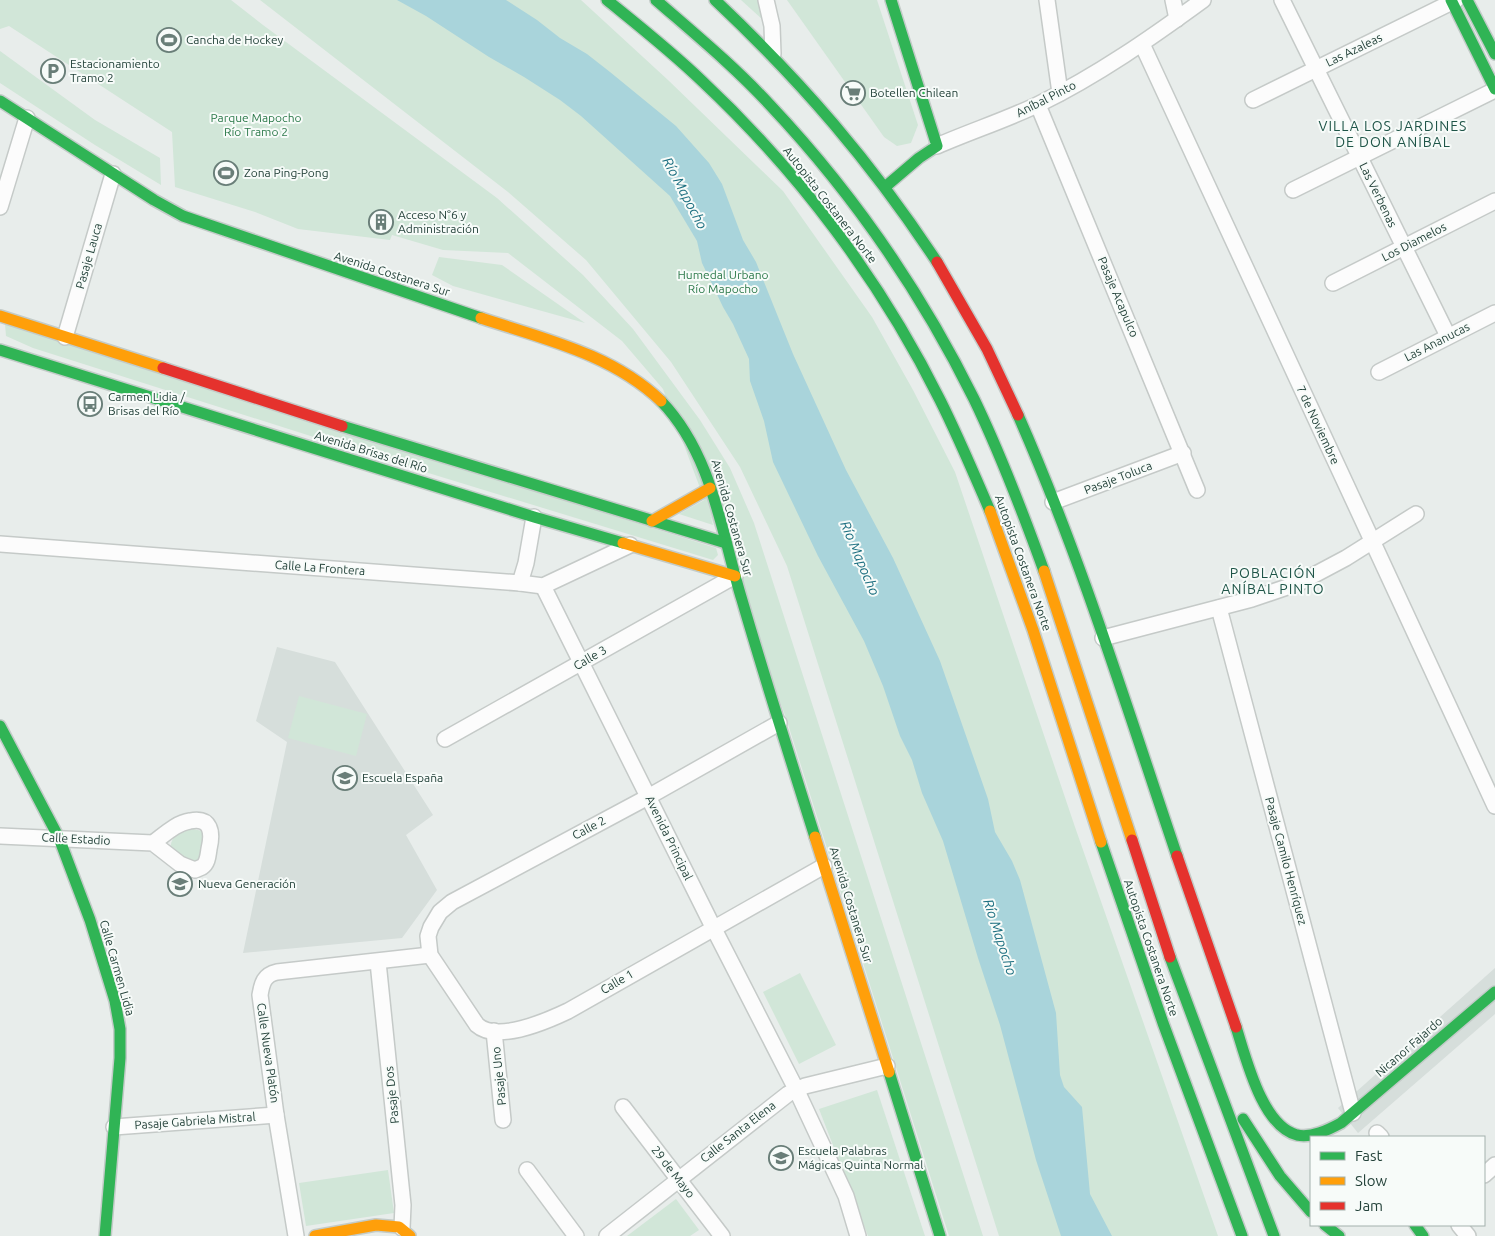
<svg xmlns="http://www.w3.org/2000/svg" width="1495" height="1236" font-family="Ubuntu,sans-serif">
	<rect width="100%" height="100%" fill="#e8edeb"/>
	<g fill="#d6dedb">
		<polygon points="277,647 335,662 433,815 406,835 437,890 402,938 243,953 287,742 256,721"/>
		<polygon points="1495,968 1495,1014 1358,1133 1338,1108"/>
	</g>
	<g fill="#d1e6d8">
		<polygon points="0,0 231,0 263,25 497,198 583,275 633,329 700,420 730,468 754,523 983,1236 949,1236 786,718 663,389 622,341 508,253 443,250 392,235 390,240 298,229 255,212 175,187 172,132 9,26 0,29"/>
		<polygon points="260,0 581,0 668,80 783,191 872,317 913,390 955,472 1075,827 1218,1236 999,1236 787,566 740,467 671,362 586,260 508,192"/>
		<polygon points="741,0 760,0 762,7 763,20"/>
		<polygon points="787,0 877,0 918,125 911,143 897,146 884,137"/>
		<polygon points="0,51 95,120 160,158 161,185 95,145 0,83"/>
		<polygon points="439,257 502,265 585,323 453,286 432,275"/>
		<polygon points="5,324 716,548 718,555 713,560 687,552 386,460 33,348 6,336"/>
		<polygon points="706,499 713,525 679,514"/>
		<polygon points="299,696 367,714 356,756 288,738"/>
		<path d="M185 827 202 831 205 837 198 862 192 864 170 850C171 839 175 833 185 827Z"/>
		<polygon points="800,973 836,1045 799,1064 763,992"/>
		<polygon points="877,1090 925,1236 868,1236 819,1109"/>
		<polygon points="388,1170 394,1213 306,1226 299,1183"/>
		<polygon points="676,1199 699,1230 690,1236 627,1236"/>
	</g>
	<polygon fill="#a9d4db" points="397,0 506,0 537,20 560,38 587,54 610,72 676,126 709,163 722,184 743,240 756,262 793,354 825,424 846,470 893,558 940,661 988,799 995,832 1012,861 1020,880 1056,1013 1060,1075 1064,1087 1082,1107 1090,1194 1112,1236 1061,1236 1036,1160 1000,1025 978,958 943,841 922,793 912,760 900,736 883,686 864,641 818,556 773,462 764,421 750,381 749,359 733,324 723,307 702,263 697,241 670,196 581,116 560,100 524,77 489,57 426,16"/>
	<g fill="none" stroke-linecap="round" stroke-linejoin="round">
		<defs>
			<g id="street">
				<polyline points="766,0 772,26 773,54"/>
				<polyline points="1047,0 1060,93"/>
				<polyline points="1173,0 1177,19"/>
				<polyline points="1282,0 1448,336"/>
				<polyline points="1142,44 1495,806"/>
				<polyline points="1253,100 1456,0"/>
				<polyline points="1038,105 1197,490"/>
				<path d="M937 146C971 131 1006 120 1039 104 1098 75 1151 38 1203 0"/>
				<polyline points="1293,190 1495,90"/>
				<polyline points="0,207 27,118"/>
				<polyline points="1333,283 1495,201"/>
				<polyline points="65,337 113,174"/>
				<polyline points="1379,372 1495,313"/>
				<polyline points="1053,502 1183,453"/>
				<polyline points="0,544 520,583 543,586 630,545"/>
				<polyline points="520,583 526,563 534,517"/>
				<polyline points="543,586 713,927 796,1089 846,1196 858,1236"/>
				<polyline points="1219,608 1353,1113"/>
				<polyline points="1103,638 1252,599 1299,583 1346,558 1416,514"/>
				<path d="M779 723 648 797 452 902 440 912 431 927 428 936 430 955 477 1025C497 1043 547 1021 568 1011L824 866"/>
				<polyline points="445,739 735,576"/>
				<path d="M0 836 153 843 180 864 195 870C195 870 202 867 202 867 208 863 208 855 209 849 213 832 211 817 190 821 176 823 164 835 153 843"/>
				<polyline points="378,962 403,1205 402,1228"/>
				<polyline points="494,1031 503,1120"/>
				<polyline points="623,1107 722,1236"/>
				<polyline points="114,1127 276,1115"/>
				<polyline points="1377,1133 1381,1137"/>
				<polyline points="527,1170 576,1236"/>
				<polyline points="1484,1175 1495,1165"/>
				<polyline points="1459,1225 1468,1236"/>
				<path d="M296 1236 276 1115 260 995C262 983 264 975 277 972L430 955"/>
				<polyline points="607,1236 788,1094 805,1086 887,1066"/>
			</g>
			<g id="fast">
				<path d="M607 0C639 26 672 52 702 81 799 172 881 281 940 400 958 436 974 474 990 511"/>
				<path d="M656 0C695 34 735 67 770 105 852 192 921 292 974 399 1001 455 1023 513 1044 571"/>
				<path d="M715 0C802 82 871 162 937 262"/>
				<polyline points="1451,0 1495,89"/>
				<polyline points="1467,0 1495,54"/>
				<polyline points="0,101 154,200 183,216 481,318"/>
				<polyline points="885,187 919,158 937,146 891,0"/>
				<polyline points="0,350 534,517 623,543"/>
				<path d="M661 401C713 455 721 532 742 600 765 679 790 758 815 837"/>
				<path d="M1018 415C1081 558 1127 708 1177 856"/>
				<polyline points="342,426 726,543"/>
				<polyline points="0,726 59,838 90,920 115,1001 120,1029 120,1058 105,1236"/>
				<polyline points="1101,842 1163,1023 1242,1236"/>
				<polyline points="1170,957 1274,1236"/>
				<path d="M1236 1027C1246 1058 1262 1126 1297 1135 1312 1138 1328 1130 1341 1123L1495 992"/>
				<polyline points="889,1072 940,1236"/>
				<polyline points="1243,1119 1280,1176 1311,1212"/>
				<polyline points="1325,1225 1339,1236"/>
				<polyline points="1415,1225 1423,1236"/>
			</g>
			<g id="slow">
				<polyline points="0,316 163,368"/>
				<path d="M481 318C544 339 612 354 661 401"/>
				<polyline points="990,511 1033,630 1101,842"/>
				<polyline points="652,521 710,488"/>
				<polyline points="623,543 735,576"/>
				<polyline points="1044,571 1132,840"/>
				<polyline points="815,837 889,1072"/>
				<polyline points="315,1236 376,1225 399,1227 410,1236"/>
			</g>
			<g id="jam">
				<polyline points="937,262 987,349 1018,415"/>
				<polyline points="163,368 342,426"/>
				<polyline points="1132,840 1170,957"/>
				<polyline points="1177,856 1236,1027"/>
			</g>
		</defs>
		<use href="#street" stroke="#c5cac8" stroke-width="18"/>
		<use href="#fast" stroke="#c3cbc8" stroke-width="14"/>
		<use href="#slow" stroke="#c3cbc8" stroke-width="14"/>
		<use href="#jam" stroke="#c3cbc8" stroke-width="14"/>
		<use href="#street" stroke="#fcfcfc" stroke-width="15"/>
		<use href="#fast" stroke="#30b455" stroke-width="11"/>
		<use href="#slow" stroke="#ff9f0a" stroke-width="11"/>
		<use href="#jam" stroke="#e5322d" stroke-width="11"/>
	</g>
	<defs>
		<symbol id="stadium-ring" viewBox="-11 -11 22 22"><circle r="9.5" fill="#f7fbf9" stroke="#697e78" stroke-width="1.5"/><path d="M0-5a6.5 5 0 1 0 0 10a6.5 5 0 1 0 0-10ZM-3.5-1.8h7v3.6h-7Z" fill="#697e78"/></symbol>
		<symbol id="parking-ring" viewBox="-11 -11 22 22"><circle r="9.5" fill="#f7fbf9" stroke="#697e78" stroke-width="1.5"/><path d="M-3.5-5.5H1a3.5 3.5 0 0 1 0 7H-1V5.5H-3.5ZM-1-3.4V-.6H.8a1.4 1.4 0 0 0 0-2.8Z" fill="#697e78"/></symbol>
		<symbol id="supermarket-ring" viewBox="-11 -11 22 22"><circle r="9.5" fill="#f7fbf9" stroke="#697e78" stroke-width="1.5"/><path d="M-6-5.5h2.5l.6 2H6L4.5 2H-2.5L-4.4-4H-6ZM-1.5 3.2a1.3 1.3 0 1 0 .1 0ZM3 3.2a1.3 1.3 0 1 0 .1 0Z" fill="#697e78"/></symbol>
		<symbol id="building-ring" viewBox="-11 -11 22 22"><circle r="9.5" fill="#f7fbf9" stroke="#697e78" stroke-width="1.5"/><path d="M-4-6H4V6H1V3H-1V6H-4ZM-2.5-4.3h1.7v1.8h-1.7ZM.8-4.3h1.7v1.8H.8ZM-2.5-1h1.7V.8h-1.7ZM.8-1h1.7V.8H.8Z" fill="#697e78"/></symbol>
		<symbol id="bus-ring" viewBox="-11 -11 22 22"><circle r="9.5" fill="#f7fbf9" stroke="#697e78" stroke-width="1.5"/><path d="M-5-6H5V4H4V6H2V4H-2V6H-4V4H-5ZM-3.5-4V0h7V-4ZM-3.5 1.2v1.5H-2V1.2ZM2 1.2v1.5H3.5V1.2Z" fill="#697e78"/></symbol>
		<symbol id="school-ring" viewBox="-11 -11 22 22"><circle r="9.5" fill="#f7fbf9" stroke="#697e78" stroke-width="1.5"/><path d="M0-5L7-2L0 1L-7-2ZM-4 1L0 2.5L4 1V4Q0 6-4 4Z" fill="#697e78"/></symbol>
	</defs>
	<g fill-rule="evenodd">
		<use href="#stadium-ring" x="155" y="26" width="28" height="28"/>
		<use href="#parking-ring" x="39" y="57" width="28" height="28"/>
		<use href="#supermarket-ring" x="839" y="79" width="28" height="28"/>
		<use href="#stadium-ring" x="212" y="159" width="28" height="28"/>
		<use href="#building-ring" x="367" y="208" width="28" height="28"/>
		<use href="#bus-ring" x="76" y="390" width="28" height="28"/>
		<use href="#school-ring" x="331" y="764" width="28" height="28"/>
		<use href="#school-ring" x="166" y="870" width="28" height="28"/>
		<use href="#school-ring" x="767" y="1144" width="28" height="28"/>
	</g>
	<g text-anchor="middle" stroke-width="4" stroke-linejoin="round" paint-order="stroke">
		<g font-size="12" fill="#24423a" stroke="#f7fbf9" text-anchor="start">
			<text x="186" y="44">Cancha de Hockey</text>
			<text x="70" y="68">Estacionamiento<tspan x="70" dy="14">Tramo 2</tspan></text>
			<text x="870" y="97">Botellen Chilean</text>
			<text x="244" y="177">Zona Ping-Pong</text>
			<text x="398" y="219">Acceso N°6 y<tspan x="398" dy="14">Administración</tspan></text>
			<text x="108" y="401">Carmen Lidia /<tspan x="108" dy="14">Brisas del Río</tspan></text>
			<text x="362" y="782">Escuela España</text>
			<text x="198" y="888">Nueva Generación</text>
			<text x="798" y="1155">Escuela Palabras<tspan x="798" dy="14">Mágicas Quinta Normal</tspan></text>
		</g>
		<g font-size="12" fill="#24423a" stroke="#f7fbf9">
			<text transform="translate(1354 50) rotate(-26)" y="4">Las Azaleas</text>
			<text transform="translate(1046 99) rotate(-27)" y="4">Aníbal Pinto</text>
			<text transform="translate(1378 195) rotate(64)" y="4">Las Verbenas</text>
			<text transform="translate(830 205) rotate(52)" y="4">Autopista Costanera Norte</text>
			<text transform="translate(1414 242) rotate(-27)" y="4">Los Diamelos</text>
			<text transform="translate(89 256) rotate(-74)" y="4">Pasaje Lauca</text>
			<text transform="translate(392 274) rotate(18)" y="4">Avenida Costanera Sur</text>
			<text transform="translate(1118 297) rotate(67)" y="4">Pasaje Acapulco</text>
			<text transform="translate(1437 342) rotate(-27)" y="4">Las Ananucas</text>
			<text transform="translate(1318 425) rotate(65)" y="4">7 de Noviembre</text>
			<text transform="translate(371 452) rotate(17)" y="4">Avenida Brisas del Río</text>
			<text transform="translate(1118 478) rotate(-21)" y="4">Pasaje Toluca</text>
			<text transform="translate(732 518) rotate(74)" y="4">Avenida Costanera Sur</text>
			<text transform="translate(1023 563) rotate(70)" y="4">Autopista Costanera Norte</text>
			<text transform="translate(320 568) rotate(4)" y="4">Calle La Frontera</text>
			<text transform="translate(590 658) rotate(-30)" y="4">Calle 3</text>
			<text transform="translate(589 828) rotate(-28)" y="4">Calle 2</text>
			<text transform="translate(669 838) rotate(64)" y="4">Avenida Principal</text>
			<text transform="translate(76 839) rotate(3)" y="4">Calle Estadio</text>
			<text transform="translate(1286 861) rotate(75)" y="4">Pasaje Camilo Henríquez</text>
			<text transform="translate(851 905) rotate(73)" y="4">Avenida Costanera Sur</text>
			<text transform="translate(1151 948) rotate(71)" y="4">Autopista Costanera Norte</text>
			<text transform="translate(117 968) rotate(74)" y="4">Calle Carmen Lidia</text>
			<text transform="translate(617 982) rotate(-30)" y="4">Calle 1</text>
			<text transform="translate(1409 1047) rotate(-41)" y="4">Nicanor Fajardo</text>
			<text transform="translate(268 1053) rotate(82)" y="4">Calle Nueva Platón</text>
			<text transform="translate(499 1076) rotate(-96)" y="4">Pasaje Uno</text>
			<text transform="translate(392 1095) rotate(-96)" y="4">Pasaje Dos</text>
			<text transform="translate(195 1121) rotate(-4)" y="4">Pasaje Gabriela Mistral</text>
			<text transform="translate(738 1132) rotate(-38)" y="4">Calle Santa Elena</text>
			<text transform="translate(673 1172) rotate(52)" y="4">29 de Mayo</text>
		</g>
		<g font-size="12" fill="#2d7a4b" stroke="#f7fbf9">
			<text x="256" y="122">Parque Mapocho<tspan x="256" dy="14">Río Tramo 2</tspan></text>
			<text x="723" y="279">Humedal Urbano<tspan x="723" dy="14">Río Mapocho</tspan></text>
		</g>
		<g font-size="14" letter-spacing="1" fill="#1f5548" stroke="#f7fbf9">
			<text x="1393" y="131">VILLA LOS JARDINES<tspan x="1393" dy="16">DE DON ANÍBAL</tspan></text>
			<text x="1273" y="578">POBLACIÓN<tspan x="1273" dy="16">ANÍBAL PINTO</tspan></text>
		</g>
		<g font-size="14" font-style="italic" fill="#1c6f80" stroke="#f7fbf9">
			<text transform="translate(685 193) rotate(62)" y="5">Río Mapocho</text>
			<text transform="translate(860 558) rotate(67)" y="5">Río Mapocho</text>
			<text transform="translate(1000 937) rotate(72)" y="5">Río Mapocho</text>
		</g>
	</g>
	<rect x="1310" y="1136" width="175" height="90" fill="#f7fbf9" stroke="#a3b1ad"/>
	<rect x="1320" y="1152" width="25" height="8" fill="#30b455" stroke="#a3b1ad"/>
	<text x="1355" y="1161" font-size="15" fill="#24423a">Fast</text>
	<rect x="1320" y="1177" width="25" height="8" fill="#ff9f0a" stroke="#a3b1ad"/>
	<text x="1355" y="1186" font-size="15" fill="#24423a">Slow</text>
	<rect x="1320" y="1202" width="25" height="8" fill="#e5322d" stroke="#a3b1ad"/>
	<text x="1355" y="1211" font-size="15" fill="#24423a">Jam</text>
</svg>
